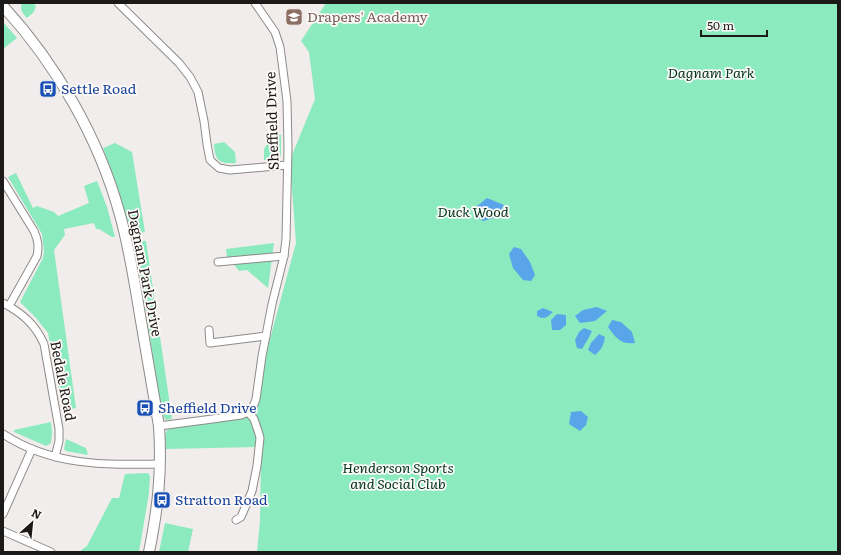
<svg xmlns="http://www.w3.org/2000/svg" width="841" height="555" font-family="Literata,serif">
	<rect width="100%" height="100%" fill="#f1edec"/>
	<g fill="#8ceabf">
		<path d="M22 3H33L36 6 34 12 27 18C23 14 19 9 22 3Z"/>
		<polygon points="326,3 838,3 838,552 257,552 260,521 261,458 259,447 166,449 165,435 168,428 252,417 254,419 261,372 296,243 290,160 315,99 309,52 301,41"/>
		<polygon points="3,22 17,38 3,49"/>
		<polygon points="273,135 281,135 281,155 277,159 264,160 264,149"/>
		<path d="M224 142 235 152 236 163C219 164 215 161 214 144Z"/>
		<polygon points="115,143 132,152 145,232 133,235 103,148"/>
		<polygon points="16,173 33,208 37,206 54,212 58,216 89,203 84,186 97,181 107,207 115,237 112,237 99,229 96,229 94,223 64,229 65,235 54,250 76,408 63,411 48,333 36,318 20,302 43,258 44,251 42,234 8,177"/>
		<polygon points="135,240 146,241 172,419 166,420 162,415"/>
		<polygon points="274,243 268,288 247,270 239,271 235,266 231,258 227,257 226,249"/>
		<polygon points="51,422 52,432 51,443 46,446 14,432 14,430"/>
		<polygon points="66,439 86,448 88,455 66,451 64,449"/>
		<polygon points="148,473 150,476 149,493 139,552 79,552 87,546 112,498 119,498 125,474"/>
		<polygon points="165,523 193,529 188,552 159,552"/>
	</g>
	<g fill="#5aa5ea">
		<polygon points="487,198 504,205 497,217 483,221 474,215 476,207"/>
		<polygon points="514,247 521,249 530,262 535,275 531,281 523,280 513,268 509,254"/>
		<polygon points="597,307 607,311 595,321 580,323 575,316 583,310"/>
		<path d="M543 308 553 312C547 317 545 320 537 316V311Z"/>
		<polygon points="557,314 566,315 566,325 560,330 552,330 551,320"/>
		<path d="M612 320 621 322 632 332 635 343C621 345 616 338 608 327Z"/>
		<polygon points="584,328 592,331 588,339 582,349 577,348 575,340 579,332"/>
		<path d="M599 334 605 337C604 345 601 350 595 355L588 350 591 343Z"/>
		<polygon points="581,411 588,417 586,425 580,431 569,424 571,412"/>
	</g>
	<g fill="none" stroke-linecap="round" stroke-linejoin="round">
		<defs>
			<g id="street">
				<polyline points="118,3 179,63 190,77 198,92 204,121 207,144 210,160 219,168 230,170 287,165"/>
				<path d="M3 181 34 231C38 240 39 246 37 256L9 306"/>
				<polyline points="218,262 284,256"/>
				<path d="M3 303C22 313 35 324 44 344L59 429V441L55 457"/>
				<polyline points="209,330 210,343 266,336"/>
				<polyline points="159,426 205,420 241,415 248,412 253,407 256,399 262,356 272,304 284,256 286,239 288,147 287,101 280,47 275,32 255,3"/>
				<path d="M3 434C52 466 104 465 160 464"/>
				<polyline points="3,514 32,449"/>
				<polyline points="236,520 241,517 252,491 257,466 260,438 259,434 254,419 248,412"/>
				<polyline points="3,531 51,552"/>
			</g>
			<path id="secondary" d="M3 6C56 64 99 138 120 215 130 250 135 286 141 321 147 356 153 391 159 426 162 471 158 508 149 552"/>
		</defs>
		<use href="#street" stroke="#8d8a88" stroke-width="9"/>
		<use href="#secondary" stroke="#8d8a88" stroke-width="12"/>
		<use href="#street" stroke="#fff" stroke-width="7"/>
		<use href="#secondary" stroke="#fff" stroke-width="10"/>
	</g>
	<defs>
		<symbol id="school-square" viewBox="-11 -11 22 22"><rect x="-9" y="-9" width="18" height="18" rx="4" fill="#8d6e63" stroke="#fefaf9"/><path d="M0-5L7-2L0 1L-7-2ZM-4 1L0 2.5L4 1V4Q0 6-4 4Z" fill="#fff"/></symbol>
		<symbol id="bus-square" viewBox="-11 -11 22 22"><rect x="-9" y="-9" width="18" height="18" rx="4" fill="#1a4fb4" stroke="#fefaf9"/><path d="M-5-6H5V4H4V6H2V4H-2V6H-4V4H-5ZM-3.5-4V0h7V-4ZM-3.5 1.2v1.5H-2V1.2ZM2 1.2v1.5H3.5V1.2Z" fill="#fff"/></symbol>
	</defs>
	<g fill-rule="evenodd">
		<use href="#school-square" x="284" y="7" width="20" height="20"/>
		<use href="#bus-square" x="38" y="79" width="20" height="20"/>
		<use href="#bus-square" x="135" y="398" width="20" height="20"/>
		<use href="#bus-square" x="152" y="490" width="20" height="20"/>
	</g>
	<g text-anchor="middle" stroke-width="3.5" stroke-linejoin="round" paint-order="stroke">
		<g font-size="14" fill="#785e54" stroke="#fefaf9" text-anchor="start">
			<text x="307" y="22">Drapers' Academy</text>
		</g>
		<g font-size="14" font-style="italic" fill="#003421" stroke="#fefaf9">
			<text x="711" y="78">Dagnam Park</text>
			<text x="473" y="217">Duck Wood</text>
			<text x="398" y="473">Henderson Sports<tspan x="398" dy="16">and Social Club</tspan></text>
		</g>
		<g font-size="14" fill="#164399" stroke="#fefaf9" text-anchor="start">
			<text x="61" y="94">Settle Road</text>
			<text x="158" y="413">Sheffield Drive</text>
			<text x="175" y="505">Stratton Road</text>
		</g>
		<g font-size="14" fill="#1b1a19" stroke="#fefaf9">
			<text transform="translate(272 121) rotate(-92)" y="5">Sheffield Drive</text>
			<text transform="translate(145 273) rotate(79)" y="5">Dagnam Park Drive</text>
			<text transform="translate(63 381) rotate(79)" y="5">Bedale Road</text>
		</g>
	</g>
	<rect width="841" height="555" fill="none" stroke="#1b1a19" stroke-width="8"/>
	<g transform="translate(32 523) rotate(27)" stroke="#fefaf9" stroke-width="3" paint-order="stroke">
	<path d="M0-3L7 15L0 10L-7 15Z" fill="#1b1a19"/>
	<text y="-6" font-size="11" font-weight="bold" text-anchor="middle" fill="#1b1a19">N</text>
	</g>
	<path d="M701 30v6h66v-6" fill="none" stroke="#1b1a19" stroke-width="2"/>
	<text x="707" y="30" font-size="12" fill="#1b1a19" stroke="#fefaf9" stroke-width="3" paint-order="stroke">50 m</text>
</svg>
